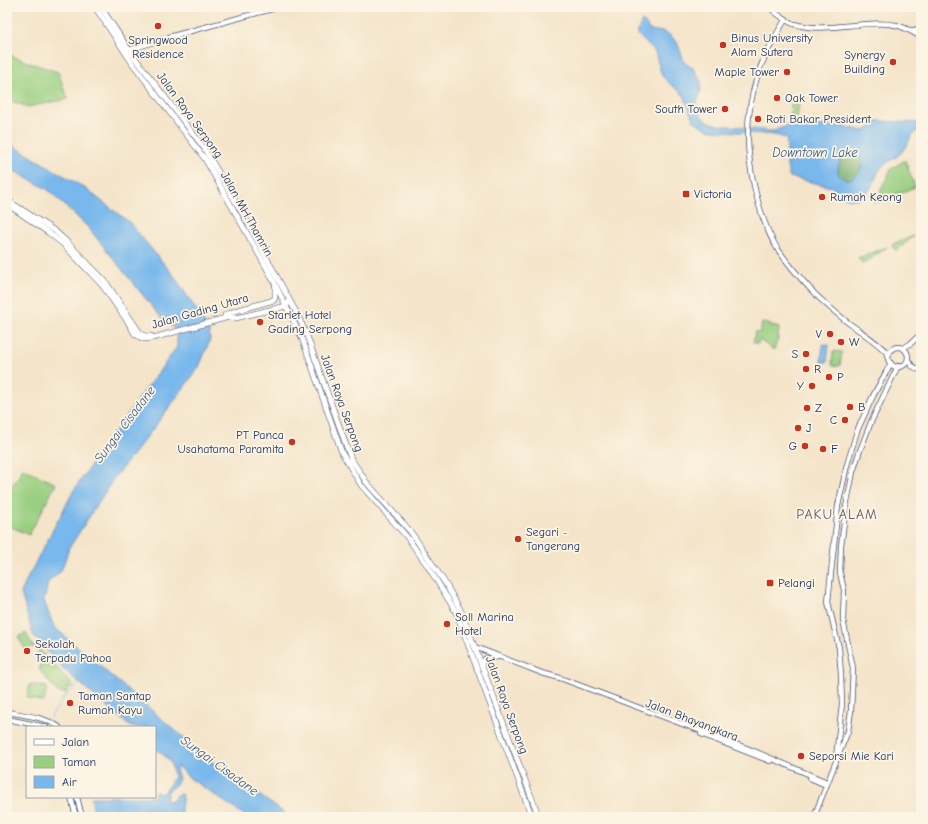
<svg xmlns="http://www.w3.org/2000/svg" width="928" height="824" font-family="'Comic Neue',sans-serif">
	<rect width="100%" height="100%" fill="#fcf5e5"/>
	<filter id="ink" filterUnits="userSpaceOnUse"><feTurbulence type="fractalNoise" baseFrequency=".025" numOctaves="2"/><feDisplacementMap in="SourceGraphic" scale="8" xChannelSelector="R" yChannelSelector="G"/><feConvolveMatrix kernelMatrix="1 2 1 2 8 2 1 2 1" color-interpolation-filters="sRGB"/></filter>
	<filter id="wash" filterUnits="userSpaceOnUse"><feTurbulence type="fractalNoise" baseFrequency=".012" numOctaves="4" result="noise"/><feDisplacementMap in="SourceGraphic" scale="16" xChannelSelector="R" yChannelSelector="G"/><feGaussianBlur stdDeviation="0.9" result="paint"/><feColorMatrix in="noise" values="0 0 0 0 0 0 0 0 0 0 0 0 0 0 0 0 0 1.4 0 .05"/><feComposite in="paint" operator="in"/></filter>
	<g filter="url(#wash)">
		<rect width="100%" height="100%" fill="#f4e4c9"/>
		<g fill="#9acf81" stroke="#5a7f70">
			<polygon points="10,55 30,63 58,72 68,99 28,107 11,101 10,93 7,87 7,61"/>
			<polygon points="791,104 799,105 797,118 790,117"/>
			<polygon points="905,160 915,187 875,203 874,197 879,194 891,169"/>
			<polygon points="914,236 897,250 895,250 892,247 893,244"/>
			<polygon points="887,247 863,264 858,258"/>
			<polygon points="762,323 768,324 779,328 778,339 774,350 759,340 758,344 753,342 755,332 760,333"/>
			<polygon points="833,351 842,352 840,366 832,365"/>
			<polygon points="23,468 56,484 29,535 7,525 7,492 17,479"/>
			<polygon points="26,633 33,646 26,650 18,637"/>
			<polygon points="36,645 73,686 71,688 69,686 66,693 61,693 58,692 40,671 40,665 46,661 33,647"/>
			<polygon points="30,684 47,687 44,702 27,698"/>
		</g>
		<path fill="#7bb26f" stroke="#4b7066" d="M847 154H852L860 157C866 168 856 178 846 180L839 175C836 166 840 159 847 154Z"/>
		<g fill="#78b8ec" stroke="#4a74a5" fill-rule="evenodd">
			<path d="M642 21 645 23 649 30 664 32 671 36 677 42 683 59 686 64 693 68 701 82V90L696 106 701 116 707 121 717 125 741 127 768 131H774L792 124H805L824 126H839L865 131 877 121 921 123V129C909 133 910 144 902 152 896 159 885 161 880 169 872 182 869 205 847 198 840 196 835 193 832 187L790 177C784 165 789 151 786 138L775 135 713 130 707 129 693 120 684 95 667 81 662 76 655 52 638 35V30ZM847 154H852L860 157C866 168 856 178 846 180L839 175C836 166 840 159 847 154Z"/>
			<path d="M7 142 83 187 129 222 174 276 203 320 209 331 210 340 199 367 153 429 114 478 69 548 61 571 48 582 44 601 54 627 211 761 290 817H247L191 779 177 766 176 770 179 778 177 783 168 791 166 801H173L176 795 181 794C184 800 179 810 182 817H97L94 811 91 797H155V791L160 794 164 793 174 777C171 759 169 760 155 748V727H131L61 667 33 635 21 593 28 577 74 490 93 462 177 347V337L174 329 159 315 87 226 47 189 7 167Z"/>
			<polygon points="823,344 829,345 827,362 821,362"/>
		</g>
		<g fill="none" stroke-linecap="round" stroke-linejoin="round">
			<g stroke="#78b8ec" stroke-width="1">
				<polyline points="7,716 25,720"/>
				<polyline points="50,718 64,697 80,683"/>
				<polyline points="36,722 44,724"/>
			</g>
		</g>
	</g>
	<g filter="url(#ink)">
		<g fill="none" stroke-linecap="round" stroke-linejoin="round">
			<defs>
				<g id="secondary">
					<polyline points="303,7 319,9 324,7"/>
					<path d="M769 7C776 13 785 21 794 24 828 34 862 19 896 25 905 27 913 32 921 37"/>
					<path d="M785 20C774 38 763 57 757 77 752 94 748 113 748 131 747 165 759 219 777 248 788 264 801 279 814 293 824 303 835 312 846 321 860 332 877 341 889 355"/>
					<polyline points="910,30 915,30 921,27"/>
					<polyline points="129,50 169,37 279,7"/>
					<circle cx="898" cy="357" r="10"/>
					<polyline points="903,348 910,344 921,334"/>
					<polyline points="908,360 912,366 921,371"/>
					<polyline points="475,647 542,673 560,678 749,749 827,782"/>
					<polyline points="481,664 485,659 498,657"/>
					<path d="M7 712C24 715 45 717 59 727"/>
					<polyline points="7,719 46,727"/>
					<polyline points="701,734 770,761"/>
					<polyline points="836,757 842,704 841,675 839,648 828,602 838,506 847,465 857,431 873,396 891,363"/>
					<polyline points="810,778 826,785"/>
					<polyline points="71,797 76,817"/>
					<polyline points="77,797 82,817"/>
					<polyline points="814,817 848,731 851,711 853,668 843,620 844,590 840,573 841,546 846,507 853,472 859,453 871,422 898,366"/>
				</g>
				<g id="primary">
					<polyline points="95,7 133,64 205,159 270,274 302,338 342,453 361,485 407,537 427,565 456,612 532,817"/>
					<polyline points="101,7 129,50 204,148 245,218 297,314 307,336 351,459 367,483 410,531 417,541 445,583 461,611 539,817"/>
					<polyline points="7,200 55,231 66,241 105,281 140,333 145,336 151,336"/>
					<polyline points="7,204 49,233 63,244 102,285 128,322 135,334 143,339 153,338 229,317 236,318 286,306 288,303"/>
					<polyline points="225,315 235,311 274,300 275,297 275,287"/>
				</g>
			</defs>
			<use href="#secondary" stroke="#3c4a6e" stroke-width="6"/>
			<use href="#primary" stroke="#3c4a6e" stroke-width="6"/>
			<use href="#secondary" stroke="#fff" stroke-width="4.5"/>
			<use href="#primary" stroke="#fff" stroke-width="5"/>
		</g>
	</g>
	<g fill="#c8321e" stroke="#fcf5e5" stroke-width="1.5">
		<circle cx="158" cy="26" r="4"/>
		<circle cx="723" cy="45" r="4"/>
		<circle cx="893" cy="62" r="4"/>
		<circle cx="787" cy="72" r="4"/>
		<circle cx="777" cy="98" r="4"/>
		<circle cx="725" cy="109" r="4"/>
		<circle cx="758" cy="119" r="4"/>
		<rect x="682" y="190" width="8" height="8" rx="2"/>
		<circle cx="822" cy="197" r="4"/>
		<circle cx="260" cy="322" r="4"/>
		<circle cx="830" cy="334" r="4"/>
		<circle cx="841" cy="342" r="4"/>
		<circle cx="806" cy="354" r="4"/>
		<circle cx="806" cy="369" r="4"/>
		<circle cx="829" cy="377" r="4"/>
		<circle cx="812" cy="386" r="4"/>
		<circle cx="850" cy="407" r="4"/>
		<circle cx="807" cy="408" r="4"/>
		<circle cx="845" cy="420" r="4"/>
		<circle cx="798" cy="428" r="4"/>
		<circle cx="292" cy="442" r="4"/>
		<circle cx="805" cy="446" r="4"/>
		<circle cx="823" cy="449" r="4"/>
		<circle cx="518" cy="539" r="4"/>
		<rect x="766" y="579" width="8" height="8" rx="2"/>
		<circle cx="447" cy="624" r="4"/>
		<circle cx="27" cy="651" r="4"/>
		<circle cx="70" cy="703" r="4"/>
		<circle cx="801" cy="756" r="4"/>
	</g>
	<g text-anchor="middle" stroke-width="3.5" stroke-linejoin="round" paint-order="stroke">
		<g font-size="12" fill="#1b2f5e" stroke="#fcf5e5" text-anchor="start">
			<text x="731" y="42">Binus University<tspan x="731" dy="14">Alam Sutera</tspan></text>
			<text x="158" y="44" text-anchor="middle">Springwood<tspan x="158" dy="14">Residence</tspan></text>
			<text x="885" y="59" text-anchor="end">Synergy<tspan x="885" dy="14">Building</tspan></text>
			<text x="779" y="76" text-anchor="end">Maple Tower</text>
			<text x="785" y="102">Oak Tower</text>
			<text x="717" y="113" text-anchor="end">South Tower</text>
			<text x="766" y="123">Roti Bakar President</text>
			<text x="694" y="198">Victoria</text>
			<text x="830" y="201">Rumah Keong</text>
			<text x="268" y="319">Starlet Hotel<tspan x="268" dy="14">Gading Serpong</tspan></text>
			<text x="822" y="338" text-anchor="end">V</text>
			<text x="849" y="346">W</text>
			<text x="798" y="358" text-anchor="end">S</text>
			<text x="814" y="373">R</text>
			<text x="837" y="381">P</text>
			<text x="804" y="390" text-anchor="end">Y</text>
			<text x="858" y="411">B</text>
			<text x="815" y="412">Z</text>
			<text x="837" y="424" text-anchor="end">C</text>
			<text x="806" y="432">J</text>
			<text x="284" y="439" text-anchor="end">PT Panca<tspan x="284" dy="14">Usahatama Paramita</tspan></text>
			<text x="797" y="450" text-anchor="end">G</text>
			<text x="831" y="453">F</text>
			<text x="526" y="536">Segari -<tspan x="526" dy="14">Tangerang</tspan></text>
			<text x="778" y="587">Pelangi</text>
			<text x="455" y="621">Soll Marina<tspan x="455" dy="14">Hotel</tspan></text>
			<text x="35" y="648">Sekolah<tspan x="35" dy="14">Terpadu Pahoa</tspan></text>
			<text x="78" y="700">Taman Santap<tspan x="78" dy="14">Rumah Kayu</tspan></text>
			<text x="809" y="760">Seporsi Mie Kari</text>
		</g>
		<g font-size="12" fill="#1b2f5e" stroke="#fcf5e5">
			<text transform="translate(190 115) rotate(54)" y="4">Jalan Raya Serpong</text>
			<text transform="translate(247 214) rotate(61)" y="4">Jalan MH.Thamrin</text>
			<text transform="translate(200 311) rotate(-16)" y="4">Jalan Gading Utara</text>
			<text transform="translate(342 403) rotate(70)" y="4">Jalan Raya Serpong</text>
			<text transform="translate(507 705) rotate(70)" y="4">Jalan Raya Serpong</text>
			<text transform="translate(692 720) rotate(21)" y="4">Jalan Bhayangkara</text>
		</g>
		<g font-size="13" font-style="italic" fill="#375889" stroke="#fcf5e5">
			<text x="815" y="157">Downtown Lake</text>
			<text transform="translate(124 424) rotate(-53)" y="5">Sungai Cisadane</text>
			<text transform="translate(220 765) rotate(36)" y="5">Sungai Cisadane</text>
		</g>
		<g font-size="14" letter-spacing="1" fill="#625d6b" stroke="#fcf5e5">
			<text x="837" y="519">PAKU ALAM</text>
		</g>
	</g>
	<rect width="928" height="824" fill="none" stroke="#fcf5e5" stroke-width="24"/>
	<rect x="26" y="726" width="130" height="72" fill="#fcf5e5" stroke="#a2a6af"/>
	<rect x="34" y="739" width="20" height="6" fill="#ffffff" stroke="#a2a6af"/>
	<text x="62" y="746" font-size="12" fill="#1b2f5e">Jalan</text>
	<rect x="34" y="756" width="20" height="12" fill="#9acf81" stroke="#a2a6af"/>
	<text x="62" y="766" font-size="12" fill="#1b2f5e">Taman</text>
	<rect x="34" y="776" width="20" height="12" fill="#78b8ec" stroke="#a2a6af"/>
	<text x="62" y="786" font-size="12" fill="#1b2f5e">Air</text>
</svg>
